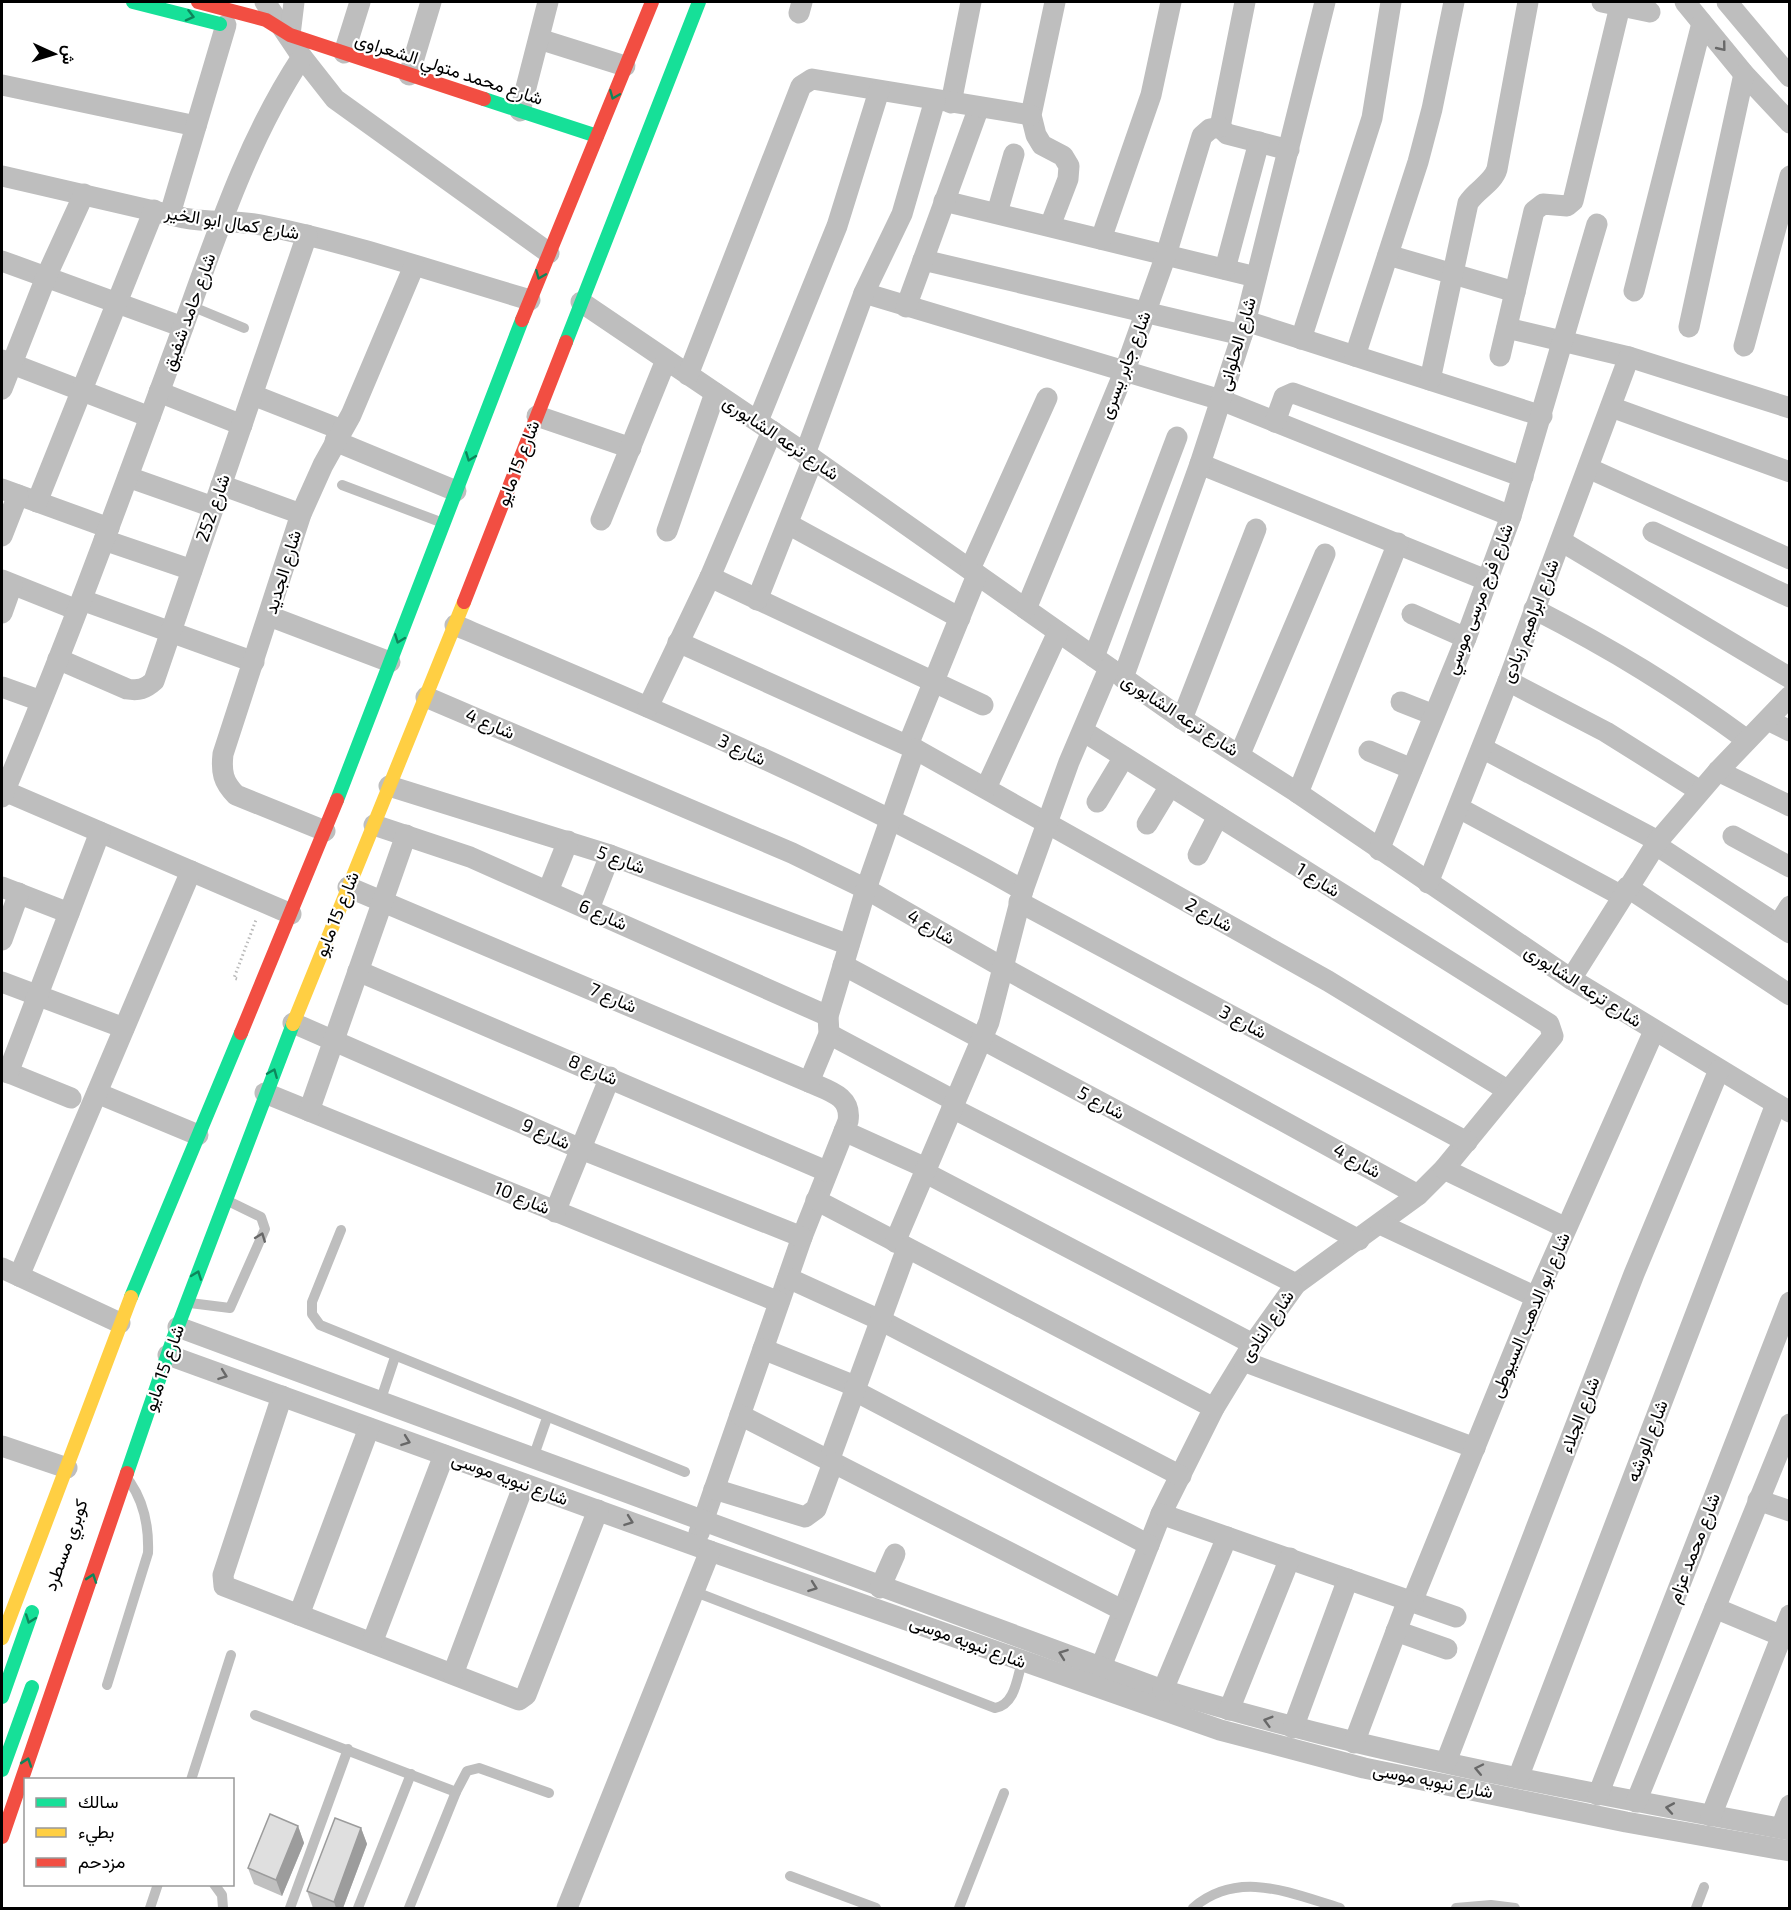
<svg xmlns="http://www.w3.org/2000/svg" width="1791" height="1910" font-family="'Exo 2',Vazirmatn,sans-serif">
	<rect width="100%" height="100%" fill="#fff"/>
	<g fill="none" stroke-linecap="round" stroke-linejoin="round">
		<polyline stroke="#b9b9b9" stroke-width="3" stroke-dasharray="1.5 3" stroke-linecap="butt" points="237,979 234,978 256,920"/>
		<g stroke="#bebebe" stroke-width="10">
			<polyline points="191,306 244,328"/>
			<polyline points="342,485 443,523"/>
			<polyline points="341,1230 312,1302 312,1314 320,1325 685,1472"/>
			<polyline points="190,1303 230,1308 265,1229 261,1217 226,1200"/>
			<polyline points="380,1402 395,1357"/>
			<polyline points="533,1458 547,1418"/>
			<path d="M693 1591 995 1708C1015 1705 1017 1678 1022 1662"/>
			<path d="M107 1685 148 1553C149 1527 145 1504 130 1482"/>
			<polyline points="255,1715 456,1792"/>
			<polyline points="191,1780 231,1655"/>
			<polyline points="790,1876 876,1908"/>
			<polyline points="214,1884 222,1895 223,1908"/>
			<polyline points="150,1908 158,1884"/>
			<polyline points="290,1908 348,1749"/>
			<polyline points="358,1908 411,1774"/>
			<polyline points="409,1908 456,1792 467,1771 479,1768 549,1793"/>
			<polyline points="959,1908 1004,1793"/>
			<path d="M1193 1908C1238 1869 1290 1893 1340 1908"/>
			<polyline points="1456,1908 1491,1905 1515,1908"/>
			<polyline points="1696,1908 1704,1887"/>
		</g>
		<g stroke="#bebebe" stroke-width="21">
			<polyline points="265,2 302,57 335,99 549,253"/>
			<polyline points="1245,2 1220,127 1227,134 1289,150"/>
			<polyline points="1602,2 1650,12"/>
			<polyline points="1685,2 1744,74 1790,123"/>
			<polyline points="1727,2 1790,77"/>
			<polyline points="799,13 802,2"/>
			<polyline points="290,35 294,2"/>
			<polyline points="539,39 625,66"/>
			<polyline points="344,53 360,2"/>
			<polyline points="409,75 431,2"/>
			<polyline points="2,85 196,126"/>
			<polyline points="951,103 971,2"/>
			<polyline points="520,111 548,2"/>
			<path d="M2 176 184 218C210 223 235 220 261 225 352 243 441 274 530 300"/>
			<polyline points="944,201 1256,277"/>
			<polyline points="997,213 1014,154"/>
			<polyline points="170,214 226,25"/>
			<polyline points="1050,226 1068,179 1069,166 1063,156 1042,145 1036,135 1031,115 1055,2"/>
			<polyline points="1101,239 1151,95 1171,2"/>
			<polyline points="1388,255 1515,292"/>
			<polyline points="923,260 1242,335"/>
			<polyline points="2,261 183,327"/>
			<polyline points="1225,269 1259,142"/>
			<polyline points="1634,291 1702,23"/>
			<polyline points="864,293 1221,400 1511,516"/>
			<polyline points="581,302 813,459 1182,719 1298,793 1571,979 1790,1112"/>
			<polyline points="906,307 979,107"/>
			<polyline points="1246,321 1542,416"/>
			<polyline points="1689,327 1744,74"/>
			<polyline points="1507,328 1629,357 1790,408"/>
			<polyline points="1301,339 1372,118 1391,2"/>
			<polyline points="1744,346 1790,176"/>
			<polyline points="1355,356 1418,162 1432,109 1454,2"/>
			<polyline points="1500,356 1534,211 1543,204 1567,206 1573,201 1621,2"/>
			<polyline points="2,360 150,417"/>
			<polyline points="688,375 801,86 812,79 1031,115"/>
			<path d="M1430 380 1468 203C1476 190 1493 183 1497 169L1528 2"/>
			<polyline points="2,389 46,277 84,194"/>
			<polyline points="159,392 242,425"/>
			<polyline points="253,395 342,430"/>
			<polyline points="1611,407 1790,472"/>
			<polyline points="537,416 631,448"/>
			<polyline points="758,421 837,226 879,91"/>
			<polyline points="1275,422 1284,397 1293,393 1523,477"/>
			<polyline points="335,441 456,491"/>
			<polyline points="805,454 864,293 902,214 935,100"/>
			<polyline points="1200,464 1486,580"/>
			<polyline points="1588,468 1790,559"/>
			<polyline points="128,477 213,507"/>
			<polyline points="221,485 301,514"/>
			<polyline points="2,489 109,528"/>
			<polyline points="37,502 154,210"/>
			<polyline points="601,520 666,360"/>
			<polyline points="788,524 960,618"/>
			<polyline points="667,531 715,393"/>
			<polyline points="1653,532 1790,597"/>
			<polyline points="2,536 18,495"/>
			<polyline points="104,540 192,570"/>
			<polyline points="1561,541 1790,678"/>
			<polyline points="970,569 1047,398"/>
			<polyline points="710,577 983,705"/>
			<polyline points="2,580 77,610"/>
			<polyline points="82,600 254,662"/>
			<polyline points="757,600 813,459"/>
			<polyline points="1026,609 1125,370 1166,255 1202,136 1210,129 1220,127"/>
			<path d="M1534 609C1612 649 1676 688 1747 740"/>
			<polyline points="2,613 12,585"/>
			<polyline points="1412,614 1466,638"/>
			<polyline points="269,616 390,662"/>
			<path d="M455 625C647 706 841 787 1023 890"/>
			<polyline points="678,642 915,749 1328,981 1507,1090"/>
			<polyline points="1094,657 1177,437"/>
			<path d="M58 659 127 689C139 691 145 689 154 681L307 235"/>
			<polyline points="1123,678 1200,464 1242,335 1325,2"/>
			<polyline points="1508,681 1606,732 1700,791"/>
			<polyline points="2,687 41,701"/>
			<polyline points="426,697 792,853 866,889 1002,967 1418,1195"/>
			<polyline points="1401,702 1434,715"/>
			<polyline points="648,707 710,577 772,431"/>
			<polyline points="1182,719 1256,529"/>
			<polyline points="1768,720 1790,731"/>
			<polyline points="1083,731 1549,1024 1553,1036 1444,1169 1418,1195 1296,1284 1253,1344 1214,1408 1161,1514 1101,1667"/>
			<polyline points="908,745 977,575"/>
			<polyline points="1482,748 1658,841"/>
			<polyline points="1369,751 1412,769"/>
			<polyline points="1240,754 1325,554"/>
			<polyline points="1718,771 1790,806"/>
			<polyline points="389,786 610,855 849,945"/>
			<polyline points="986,788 1058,632"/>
			<polyline points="2,790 291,914"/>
			<polyline points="1298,793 1398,543"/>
			<path d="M2 797C64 651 119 501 174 352 211 252 243 146 302 57"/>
			<polyline points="1097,802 1124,757"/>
			<polyline points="1459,808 1622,896"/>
			<polyline points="1147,824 1170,786"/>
			<polyline points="374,825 470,857 828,1016"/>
			<path d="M325 831 236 795C223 782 221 772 223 754L301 514 323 465 351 415 414 266"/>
			<polyline points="1733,836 1790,867"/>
			<polyline points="1656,845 1790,933"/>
			<polyline points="1379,850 1466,638 1511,516 1597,224"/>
			<polyline points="1198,855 1218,816"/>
			<polyline points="1428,883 1508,681 1629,357"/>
			<polyline points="2,887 69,913"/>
			<path d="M348 887 809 1082C829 1091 852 1096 848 1121L802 1237 699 1533"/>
			<polyline points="1627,887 1790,995"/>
			<polyline points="548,891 568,841"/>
			<polyline points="1019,902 1467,1142"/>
			<polyline points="589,909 610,855"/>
			<polyline points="1778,925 1790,906"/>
			<polyline points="2,940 19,893"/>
			<polyline points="843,965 1359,1240"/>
			<polyline points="358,971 826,1171"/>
			<polyline points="1571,979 1658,841 1718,771 1790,696"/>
			<polyline points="2,982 124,1028"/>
			<polyline points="293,1023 581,1149 802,1237"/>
			<polyline points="829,1034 955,1101"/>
			<polyline points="2,1070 71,1098"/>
			<polyline points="8,1073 100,832"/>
			<polyline points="809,1082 829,1034 828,1016 866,889 915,749"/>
			<polyline points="97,1093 198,1135"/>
			<polyline points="265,1093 779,1302"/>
			<polyline points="952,1108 1296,1284"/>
			<polyline points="309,1111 406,835"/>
			<polyline points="844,1131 926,1168"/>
			<polyline points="1444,1169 1566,1228"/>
			<polyline points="924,1172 1253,1344"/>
			<polyline points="816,1200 1214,1408"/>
			<polyline points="555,1212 610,1077"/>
			<polyline points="1380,1224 1536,1297"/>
			<polyline points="895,1242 989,1022 1023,890 1069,762 1109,668"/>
			<polyline points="2,1268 120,1323"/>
			<polyline points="19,1276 191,871"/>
			<polyline points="788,1278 880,1320 1181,1476"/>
			<path d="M178 1327 1163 1690C1367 1753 1579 1791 1790 1830"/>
			<polyline points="763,1349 855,1386"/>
			<polyline points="168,1355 710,1551 1220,1730 1364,1768 1626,1822 1790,1851"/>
			<polyline points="1243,1361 1475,1448"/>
			<polyline points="853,1390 1149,1545"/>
			<polyline points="282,1396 223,1575 224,1586 519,1700 526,1695 598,1510"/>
			<polyline points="740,1415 1122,1610"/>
			<polyline points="2,1446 67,1468"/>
			<polyline points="829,1461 907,1248"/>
			<polyline points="714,1489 805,1517 816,1509 833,1463"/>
			<polyline points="1758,1500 1790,1511"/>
			<polyline points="1161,1514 1456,1617"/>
			<polyline points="880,1588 895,1554"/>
			<polyline points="1412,1602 1536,1297 1654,1031"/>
			<polyline points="1715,1608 1782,1636"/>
			<polyline points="299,1615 369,1428"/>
			<polyline points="1396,1631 1447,1649"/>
			<polyline points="372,1643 444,1455"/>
			<polyline points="453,1674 524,1484"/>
			<polyline points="1163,1690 1227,1537"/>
			<polyline points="1229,1710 1290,1558"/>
			<polyline points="1293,1728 1348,1579"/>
			<polyline points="1354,1743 1408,1600"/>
			<polyline points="1446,1762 1634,1274 1719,1070"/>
			<polyline points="1518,1778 1776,1104"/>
			<polyline points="1598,1795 1790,1302"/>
			<polyline points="1636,1802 1790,1424"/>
			<polyline points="1711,1816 1790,1615"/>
			<polyline points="1781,1828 1790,1805"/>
			<polyline points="567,1908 710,1551"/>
		</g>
		<g stroke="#16e098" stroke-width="14">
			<polyline points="133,2 220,24"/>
			<polyline points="484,99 597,136"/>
			<polyline points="566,342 699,2"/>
			<polyline points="337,800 522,320"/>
			<polyline points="131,1297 241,1033"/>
			<polyline points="127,1473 173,1339 293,1024"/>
			<polyline points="2,1697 32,1612"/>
			<polyline points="2,1770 32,1687"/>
		</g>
		<g stroke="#ffcf43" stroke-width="14">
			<polyline points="293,1024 464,602"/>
			<polyline points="2,1638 131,1297"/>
		</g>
		<g stroke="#f24e42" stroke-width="14">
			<polyline points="198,2 266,20 290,35 484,99"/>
			<polyline points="522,320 652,2"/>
			<polyline points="464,602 566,342"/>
			<polyline points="241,1033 337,800"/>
			<polyline points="2,1837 127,1473"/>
		</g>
	</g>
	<g fill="#c0c0c0">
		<polygon points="298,1826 304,1843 282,1896 254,1884 248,1868"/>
		<polygon points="361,1828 367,1844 343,1908 313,1908 307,1891"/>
	</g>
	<g fill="#9c9c9c">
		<polygon points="298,1826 304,1843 282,1896 276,1880"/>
		<polygon points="361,1828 367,1844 343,1908 336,1908 334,1902"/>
	</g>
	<g fill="#dfdfdf" stroke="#9c9c9c" stroke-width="1.5">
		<polygon points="270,1814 298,1826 276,1880 248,1868"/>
		<polygon points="335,1818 361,1828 334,1902 307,1891"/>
	</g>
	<defs><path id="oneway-chevron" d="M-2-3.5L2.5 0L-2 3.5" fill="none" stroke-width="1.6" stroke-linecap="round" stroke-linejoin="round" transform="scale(1.5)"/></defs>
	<g stroke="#0d865b">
		<use href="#oneway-chevron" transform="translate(190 16) rotate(14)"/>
		<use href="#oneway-chevron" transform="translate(614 95) rotate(112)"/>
		<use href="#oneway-chevron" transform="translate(540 275) rotate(112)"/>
		<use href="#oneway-chevron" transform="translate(470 457) rotate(111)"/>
		<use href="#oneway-chevron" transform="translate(399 639) rotate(111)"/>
		<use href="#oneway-chevron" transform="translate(273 1073) rotate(-68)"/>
		<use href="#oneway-chevron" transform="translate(197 1275) rotate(-70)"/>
		<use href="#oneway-chevron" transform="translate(92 1578) rotate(-71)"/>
		<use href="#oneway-chevron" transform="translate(30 1619) rotate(110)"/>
		<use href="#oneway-chevron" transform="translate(27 1762) rotate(-71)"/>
	</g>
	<g stroke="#686868">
		<use href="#oneway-chevron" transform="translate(1722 47) rotate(51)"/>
		<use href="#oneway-chevron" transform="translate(261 1237) rotate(-69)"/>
		<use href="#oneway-chevron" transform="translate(223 1375) rotate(20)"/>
		<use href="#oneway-chevron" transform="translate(406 1441) rotate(20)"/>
		<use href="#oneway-chevron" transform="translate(629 1521) rotate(20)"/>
		<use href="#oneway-chevron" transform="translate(813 1587) rotate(20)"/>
		<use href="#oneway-chevron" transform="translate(1063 1654) rotate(-160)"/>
		<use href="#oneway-chevron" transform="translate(1268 1721) rotate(-164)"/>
		<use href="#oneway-chevron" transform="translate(1479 1769) rotate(-168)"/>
		<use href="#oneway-chevron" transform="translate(1670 1808) rotate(-170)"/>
	</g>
	<g text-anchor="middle" stroke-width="4.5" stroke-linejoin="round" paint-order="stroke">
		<g font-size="18" fill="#000" stroke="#fff">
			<text transform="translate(449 69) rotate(18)" y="6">شارع محمد متولي الشعراوى</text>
			<text transform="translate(232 223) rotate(9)" y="6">شارع كمال ابو الخير</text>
			<text transform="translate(189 312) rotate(-70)" y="6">شارع حامد شفيق</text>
			<text transform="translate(1237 344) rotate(-74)" y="6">شارع الحلوانى</text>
			<text transform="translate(1125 365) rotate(-69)" y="6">شارع جابر يسرى</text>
			<text transform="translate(781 438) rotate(34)" y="6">شارع ترعه الشابورى</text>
			<text transform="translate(518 463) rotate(-69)" y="6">شارع 15 مايو</text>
			<text transform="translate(213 508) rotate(-71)" y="6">شارع 252</text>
			<text transform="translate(283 572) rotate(-73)" y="6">شارع الجديد</text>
			<text transform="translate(1479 599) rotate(-69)" y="6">شارع فرج مرسى موسي</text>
			<text transform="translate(1530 621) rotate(-69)" y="6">شارع ابراهيم زبادى</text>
			<text transform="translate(1180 715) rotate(33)" y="6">شارع ترعه الشابورى</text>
			<text transform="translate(490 724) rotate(23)" y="6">شارع 4</text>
			<text transform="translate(742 750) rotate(25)" y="6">شارع 3</text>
			<text transform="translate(621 860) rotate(20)" y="6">شارع 5</text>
			<text transform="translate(1318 880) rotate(32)" y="6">شارع 1</text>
			<text transform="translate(337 914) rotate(-68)" y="6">شارع 15 مايو</text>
			<text transform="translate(603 915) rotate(24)" y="6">شارع 6</text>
			<text transform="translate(1209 915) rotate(29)" y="6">شارع 2</text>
			<text transform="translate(931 927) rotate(30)" y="6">شارع 4</text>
			<text transform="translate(1583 986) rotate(33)" y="6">شارع ترعه الشابورى</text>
			<text transform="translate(613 998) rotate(23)" y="6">شارع 7</text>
			<text transform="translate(1243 1022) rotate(28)" y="6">شارع 3</text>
			<text transform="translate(593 1070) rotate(23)" y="6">شارع 8</text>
			<text transform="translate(1101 1103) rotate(28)" y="6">شارع 5</text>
			<text transform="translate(546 1134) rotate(24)" y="6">شارع 9</text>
			<text transform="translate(1357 1161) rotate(29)" y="6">شارع 4</text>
			<text transform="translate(522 1198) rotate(22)" y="6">شارع 10</text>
			<text transform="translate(1530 1315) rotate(-67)" y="6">شارع ابو الدهب السيوطى</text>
			<text transform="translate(1267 1326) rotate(-56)" y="6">شارع النادى</text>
			<text transform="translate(164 1368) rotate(-71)" y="6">شارع 15 مايو</text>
			<text transform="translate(1580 1415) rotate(-69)" y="6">شارع الجلاء</text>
			<text transform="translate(1647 1441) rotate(-69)" y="6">شارع الورشه</text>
			<text transform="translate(510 1479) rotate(20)" y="6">شارع نبويه موسى</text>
			<text transform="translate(66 1545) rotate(-70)" y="6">كوبري مسطرد</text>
			<text transform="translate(1694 1548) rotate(-69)" y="6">شارع محمد عزام</text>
			<text transform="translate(968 1642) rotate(20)" y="6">شارع نبويه موسى</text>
			<text transform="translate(1433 1781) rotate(11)" y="6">شارع نبويه موسى</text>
		</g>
	</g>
	<rect width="1791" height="1910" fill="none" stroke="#000000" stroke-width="6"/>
	<rect x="24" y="1778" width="210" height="108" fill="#ffffff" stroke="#999999" stroke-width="1.5"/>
	<rect x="36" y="1798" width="30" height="9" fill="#16e098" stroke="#999999" stroke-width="1.5"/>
	<text x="78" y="1808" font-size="18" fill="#000000">سالك</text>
	<rect x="36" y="1828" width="30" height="9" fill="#ffcf43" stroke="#999999" stroke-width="1.5"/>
	<text x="78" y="1838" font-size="18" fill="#000000">بطيء</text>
	<rect x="36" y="1858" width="30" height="9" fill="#f24e42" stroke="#999999" stroke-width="1.5"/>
	<text x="78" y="1868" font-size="18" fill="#000000">مزدحم</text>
	<g transform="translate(54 54) rotate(94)" stroke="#ffffff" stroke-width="4.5" paint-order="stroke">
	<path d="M0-4.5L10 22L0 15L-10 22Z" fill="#000000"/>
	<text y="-9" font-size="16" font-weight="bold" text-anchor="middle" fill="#000000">ش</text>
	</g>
</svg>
